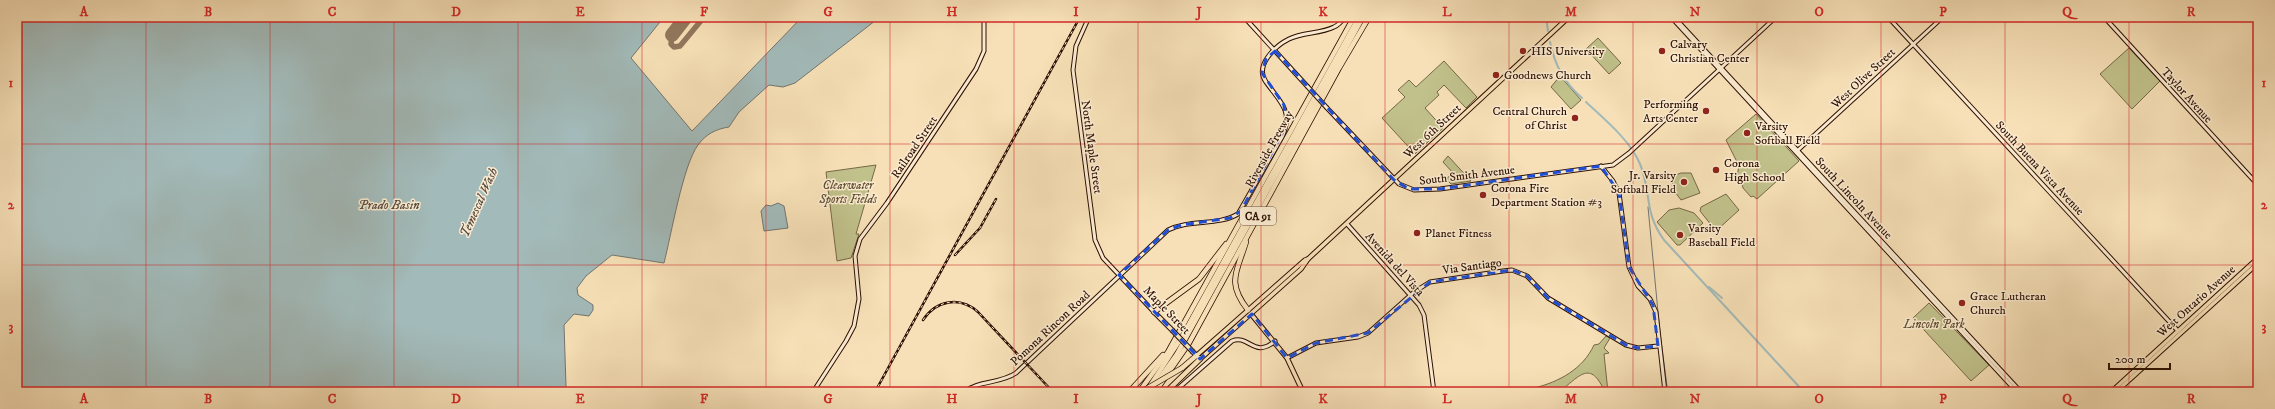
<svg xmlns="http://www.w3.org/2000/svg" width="2275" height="409" font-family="'IM FELL DW Pica',serif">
	<rect width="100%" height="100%" fill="#f7e0b7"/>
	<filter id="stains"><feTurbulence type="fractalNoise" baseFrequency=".005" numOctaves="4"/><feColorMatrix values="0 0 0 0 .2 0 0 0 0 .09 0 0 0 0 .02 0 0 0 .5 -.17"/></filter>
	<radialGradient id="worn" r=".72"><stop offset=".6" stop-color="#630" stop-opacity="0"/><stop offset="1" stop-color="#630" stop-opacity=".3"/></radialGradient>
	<g fill="#c1c18b" stroke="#766846">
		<polygon points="1598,38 1621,63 1609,74 1586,49"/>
		<polygon points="2129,48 2160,81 2132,109 2100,74"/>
		<polygon points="1444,61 1477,97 1466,108 1444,85 1437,92 1439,95 1425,108 1443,128 1415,154 1382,118 1405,97 1398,90 1409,80 1416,87"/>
		<polygon points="1560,76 1581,100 1571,109 1551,87"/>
		<polygon points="1756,114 1799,161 1757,199 1753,196 1751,197 1743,188 1740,177 1737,176 1739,166 1726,140"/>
		<polygon points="1448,156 1471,181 1451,184 1446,179 1453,173 1443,162"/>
		<polygon points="876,165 856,234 859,234 851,258 837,261 826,172"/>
		<polygon points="1681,173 1691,173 1700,193 1681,200 1672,188 1673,176"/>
		<polygon points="1726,194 1739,210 1716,231 1700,211 1701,207"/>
		<polygon points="1679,208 1694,213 1703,223 1680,245 1677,245 1657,222 1669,210"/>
		<polygon points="1929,303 1989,365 1971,381 1913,318"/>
		<path d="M1606 336 1610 338 1604 348 1609 353 1604 354 1608 392H1605C1590 359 1580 376 1559 392H1534V388C1559 382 1583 369 1594 345L1599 344Z"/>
	</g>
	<g fill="#a2bab9" stroke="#737570">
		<path d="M17 17H664L631 58 692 131 802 17H880L795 83 783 87 769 85 739 112 729 127C716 129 706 134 698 145 683 165 671 236 664 263L612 255 586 276 577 288 578 295 593 305V310L589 316 574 314 564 325 566 386 563 392H17Z"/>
		<polygon points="778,203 784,206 788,228 764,231 761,211 766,205 771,206"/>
	</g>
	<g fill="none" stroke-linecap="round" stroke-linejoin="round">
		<polyline stroke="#737570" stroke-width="1" points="1648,207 1660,333 1667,386"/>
		<g stroke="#a2bab9" stroke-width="2">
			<polyline points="1546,17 1548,31"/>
			<path d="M1550 42C1555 66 1564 82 1582 98"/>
			<path d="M1586 102C1605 120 1630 140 1640 164 1652 192 1643 211 1664 240L1804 392"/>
			<polyline points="1709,287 1722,298"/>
		</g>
		<polyline stroke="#92775c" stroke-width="5.5" points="672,35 671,44 674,47 680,46 704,17"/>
		<polyline stroke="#92775c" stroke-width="14" points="672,35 686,17"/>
		<defs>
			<g id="secondary">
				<polyline points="1089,17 1076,46 1073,70 1095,240 1103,258 1154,312"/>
				<polyline points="1244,17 1307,86"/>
				<polyline points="1671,17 2017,392"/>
				<polyline points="1674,17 2021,392"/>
				<polyline points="1888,17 2178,331"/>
				<polyline points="2104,17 2258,185"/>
				<polyline points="1327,108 1399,184 1414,190 1440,189 1613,165 1629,153 1776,17"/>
				<polyline points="1797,151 1943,17"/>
				<polyline points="1601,166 1613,181 1619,193 1629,267 1638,286 1650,299 1656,312 1665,392"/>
				<polyline points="1347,224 1419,305 1424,315 1434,392"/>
				<polyline points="1287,358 1316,343 1358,337 1368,333 1414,292 1430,282 1503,271 1512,270 1527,276 1548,298 1626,345 1638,348 1658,346"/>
				<polyline points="813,392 846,341 854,326 859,299 855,256 860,239 887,203 976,69 984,51 984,17"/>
				<path d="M964 392C979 380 1000 384 1016 373L1168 230C1190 219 1218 226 1238 214L1282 137C1294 111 1280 102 1266 82 1254 66 1275 46 1289 39 1303 32 1320 34 1334 27 1339 25 1342 21 1345 17"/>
				<path d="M1174 392 1232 341C1249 334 1254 359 1275 341"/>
			</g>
			<g id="primary">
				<polyline points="1154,312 1172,330"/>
				<polyline points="1251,314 1287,358 1303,392"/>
				<polyline points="1193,352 1200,359 1301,269 1308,259"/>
				<polyline points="1196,356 1305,260 1308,259 1569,17"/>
				<polyline points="1673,392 1688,392"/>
				<polyline points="2111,392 2258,258"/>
				<polyline points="2116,392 2258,263"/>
			</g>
			<g id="highway">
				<path d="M1246 242C1237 272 1226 282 1248 310"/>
				<polyline points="1154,312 1199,279 1226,244"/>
				<polyline points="1182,368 1196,356"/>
				<polyline points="1150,386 1183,335 1359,17"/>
				<polyline points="1129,392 1163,355"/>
				<polyline points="1139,392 1168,352 1354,17"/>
				<polyline points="1150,392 1177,354 1363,17"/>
				<polyline points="1155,392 1189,343 1339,68 1369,17"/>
				<polyline points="1166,392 1200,359"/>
			</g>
		</defs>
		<use href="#secondary" stroke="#2c0e02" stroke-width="5"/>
		<use href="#primary" stroke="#2c0e02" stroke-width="5.5"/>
		<use href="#highway" stroke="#2c0e02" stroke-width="6"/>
		<use href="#secondary" stroke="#faebd0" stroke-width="3"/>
		<use href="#primary" stroke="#f7e0b7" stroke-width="3.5"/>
		<use href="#highway" stroke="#f7e0b7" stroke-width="4.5"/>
		<defs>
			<g id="rail">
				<polyline points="955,255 980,228 996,199"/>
				<path d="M923 320C936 300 960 296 978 312L1053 392"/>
				<polyline points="875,392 1080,17"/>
			</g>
		</defs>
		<use href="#rail" stroke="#2c0e02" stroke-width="2.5"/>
		<use href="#rail" stroke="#faebd0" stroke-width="1" stroke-dasharray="3" stroke-linecap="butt"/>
		<defs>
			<polyline id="secondary-bridge" points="1307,86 1327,108"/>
			<polyline id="primary-bridge" points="1172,330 1193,352"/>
			<polyline id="highway-bridge" points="1141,392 1182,368"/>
		</defs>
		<use href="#secondary-bridge" stroke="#2c0e02" stroke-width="5" stroke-linecap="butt"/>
		<use href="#primary-bridge" stroke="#2c0e02" stroke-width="5.5" stroke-linecap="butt"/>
		<use href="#highway-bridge" stroke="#2c0e02" stroke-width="6" stroke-linecap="butt"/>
		<use href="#secondary-bridge" stroke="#faebd0" stroke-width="3"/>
		<use href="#primary-bridge" stroke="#f7e0b7" stroke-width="3.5"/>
		<use href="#highway-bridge" stroke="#f7e0b7" stroke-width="4.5"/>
	</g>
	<path fill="none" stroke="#1d4ed8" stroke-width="3" stroke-dasharray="8 5" stroke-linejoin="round" d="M1275 51 1394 180 1409 189H1440L1601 166 1619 193 1629 267 1653 305 1658 346 1638 348 1626 345 1548 298 1527 276 1512 270 1430 282 1368 333 1316 343 1287 358 1252 314 1200 359 1119 275 1168 230 1181 225 1230 218 1241 211 1286 126 1284 105 1262 73 1266 59Z"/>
	<path fill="none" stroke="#d62828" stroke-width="1" stroke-opacity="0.55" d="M146 17V392M270 17V392M394 17V392M518 17V392M642 17V392M766 17V392M890 17V392M1014 17V392M1138 17V392M1261 17V392M1385 17V392M1509 17V392M1633 17V392M1757 17V392M1881 17V392M2005 17V392M2129 17V392M17 144H2258M17 265H2258"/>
	<g fill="#8f2418" stroke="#faebd0" stroke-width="1.5">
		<circle cx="1523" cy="51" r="4"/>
		<circle cx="1662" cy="51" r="4"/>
		<circle cx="1496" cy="75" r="4"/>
		<circle cx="1706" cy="111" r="4"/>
		<circle cx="1575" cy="118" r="4"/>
		<circle cx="1747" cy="133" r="4"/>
		<circle cx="1716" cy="170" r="4"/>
		<circle cx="1684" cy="182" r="4"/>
		<circle cx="1483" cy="195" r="4"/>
		<circle cx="1417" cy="233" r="4"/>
		<circle cx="1680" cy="235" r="4"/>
		<circle cx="1962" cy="303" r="4"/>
	</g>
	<g text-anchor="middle" stroke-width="3" stroke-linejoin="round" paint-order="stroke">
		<rect fill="#faebd0" stroke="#6a5040" stroke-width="1" x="1240" y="207" width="36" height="18" rx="3"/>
		<g font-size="11" font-weight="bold" fill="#2c0e02">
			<text x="1258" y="220">CA 91</text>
		</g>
		<g font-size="12" fill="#2c0e02" stroke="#faebd0" text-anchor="start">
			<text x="1670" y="48">Calvary<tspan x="1670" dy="14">Christian Center</tspan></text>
			<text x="1531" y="55">HIS University</text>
			<text x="1504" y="79">Goodnews Church</text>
			<text x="1698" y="108" text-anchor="end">Performing<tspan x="1698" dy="14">Arts Center</tspan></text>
			<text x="1567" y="115" text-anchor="end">Central Church<tspan x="1567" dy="14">of Christ</tspan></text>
			<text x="1755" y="130">Varsity<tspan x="1755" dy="14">Softball Field</tspan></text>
			<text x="1724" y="167">Corona<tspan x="1724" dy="14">High School</tspan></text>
			<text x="1676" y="179" text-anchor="end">Jr. Varsity<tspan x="1676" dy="14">Softball Field</tspan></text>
			<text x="1491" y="192">Corona Fire<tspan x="1491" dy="14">Department Station #3</tspan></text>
			<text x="1688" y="232">Varsity<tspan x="1688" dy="14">Baseball Field</tspan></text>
			<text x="1425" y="237">Planet Fitness</text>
			<text x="1970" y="300">Grace Lutheran<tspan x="1970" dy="14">Church</tspan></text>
		</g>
		<g font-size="12" fill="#2c0e02" stroke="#faebd0">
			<text transform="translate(1863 78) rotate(-43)" y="4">West Olive Street</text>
			<text transform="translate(2187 95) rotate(48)" y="4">Taylor Avenue</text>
			<text transform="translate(1432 131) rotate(-43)" y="4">West 6th Street</text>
			<text transform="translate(914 147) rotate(-56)" y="4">Railroad Street</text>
			<text transform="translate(1092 147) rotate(82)" y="4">North Maple Street</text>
			<text transform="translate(1269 149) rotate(-61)" y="4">Riverside Freeway</text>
			<text transform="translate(2040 168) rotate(47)" y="4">South Buena Vista Avenue</text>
			<text transform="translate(1467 175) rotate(-7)" y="4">South Smith Avenue</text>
			<text transform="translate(1854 198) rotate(47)" y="4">South Lincoln Avenue</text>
			<text transform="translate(1395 264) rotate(48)" y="4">Avenida del Vista</text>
			<text transform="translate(1472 266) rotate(-8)" y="4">Via Santiago</text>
			<text transform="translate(2196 301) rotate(-42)" y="4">West Ontario Avenue</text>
			<text transform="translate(1167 310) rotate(46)" y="4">Maple Street</text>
			<text transform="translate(1050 328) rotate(-43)" y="4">Pomona Rincon Road</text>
		</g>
		<g font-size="12" font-style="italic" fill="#604d32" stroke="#faebd0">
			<text x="848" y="189">Clearwater<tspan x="848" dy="14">Sports Fields</tspan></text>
			<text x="1934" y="328">Lincoln Park</text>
		</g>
		<g font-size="13" font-style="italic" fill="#554a42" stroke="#faebd0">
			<text transform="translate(478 202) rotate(-66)" y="5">Temescal Wash</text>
			<text x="389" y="209">Prado Basin</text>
		</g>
	</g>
	<rect width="2275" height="409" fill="none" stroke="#f7e0b7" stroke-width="44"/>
	<path d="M2109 363v6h61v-6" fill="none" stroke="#2c0e02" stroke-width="2"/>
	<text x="2115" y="363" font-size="12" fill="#2c0e02" stroke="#faebd0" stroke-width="3" paint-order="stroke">200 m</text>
	<rect x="22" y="22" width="2231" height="365" fill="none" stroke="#d62828" stroke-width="1.5"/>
	<g font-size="13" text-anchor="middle" font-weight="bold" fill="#d62828">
		<text x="84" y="16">A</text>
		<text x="208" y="16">B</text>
		<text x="332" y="16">C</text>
		<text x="456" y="16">D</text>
		<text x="580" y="16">E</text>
		<text x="704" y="16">F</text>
		<text x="828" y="16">G</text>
		<text x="952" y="16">H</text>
		<text x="1076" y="16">I</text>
		<text x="1199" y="16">J</text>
		<text x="1323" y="16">K</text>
		<text x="1447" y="16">L</text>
		<text x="1571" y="16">M</text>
		<text x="1695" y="16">N</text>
		<text x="1819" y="16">O</text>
		<text x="1943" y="16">P</text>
		<text x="2067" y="16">Q</text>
		<text x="2191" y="16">R</text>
		<text x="11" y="87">1</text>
		<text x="2264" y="87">1</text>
		<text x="11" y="209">2</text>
		<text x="2264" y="209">2</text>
		<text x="11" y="331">3</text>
		<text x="2264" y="331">3</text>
		<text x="84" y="403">A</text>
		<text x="208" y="403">B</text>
		<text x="332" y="403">C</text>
		<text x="456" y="403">D</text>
		<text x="580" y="403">E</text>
		<text x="704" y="403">F</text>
		<text x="828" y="403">G</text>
		<text x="952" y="403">H</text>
		<text x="1076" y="403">I</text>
		<text x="1199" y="403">J</text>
		<text x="1323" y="403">K</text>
		<text x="1447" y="403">L</text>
		<text x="1571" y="403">M</text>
		<text x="1695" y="403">N</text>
		<text x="1819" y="403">O</text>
		<text x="1943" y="403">P</text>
		<text x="2067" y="403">Q</text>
		<text x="2191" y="403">R</text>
	</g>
	<rect width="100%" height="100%" filter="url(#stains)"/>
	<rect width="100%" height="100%" fill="url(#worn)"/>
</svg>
